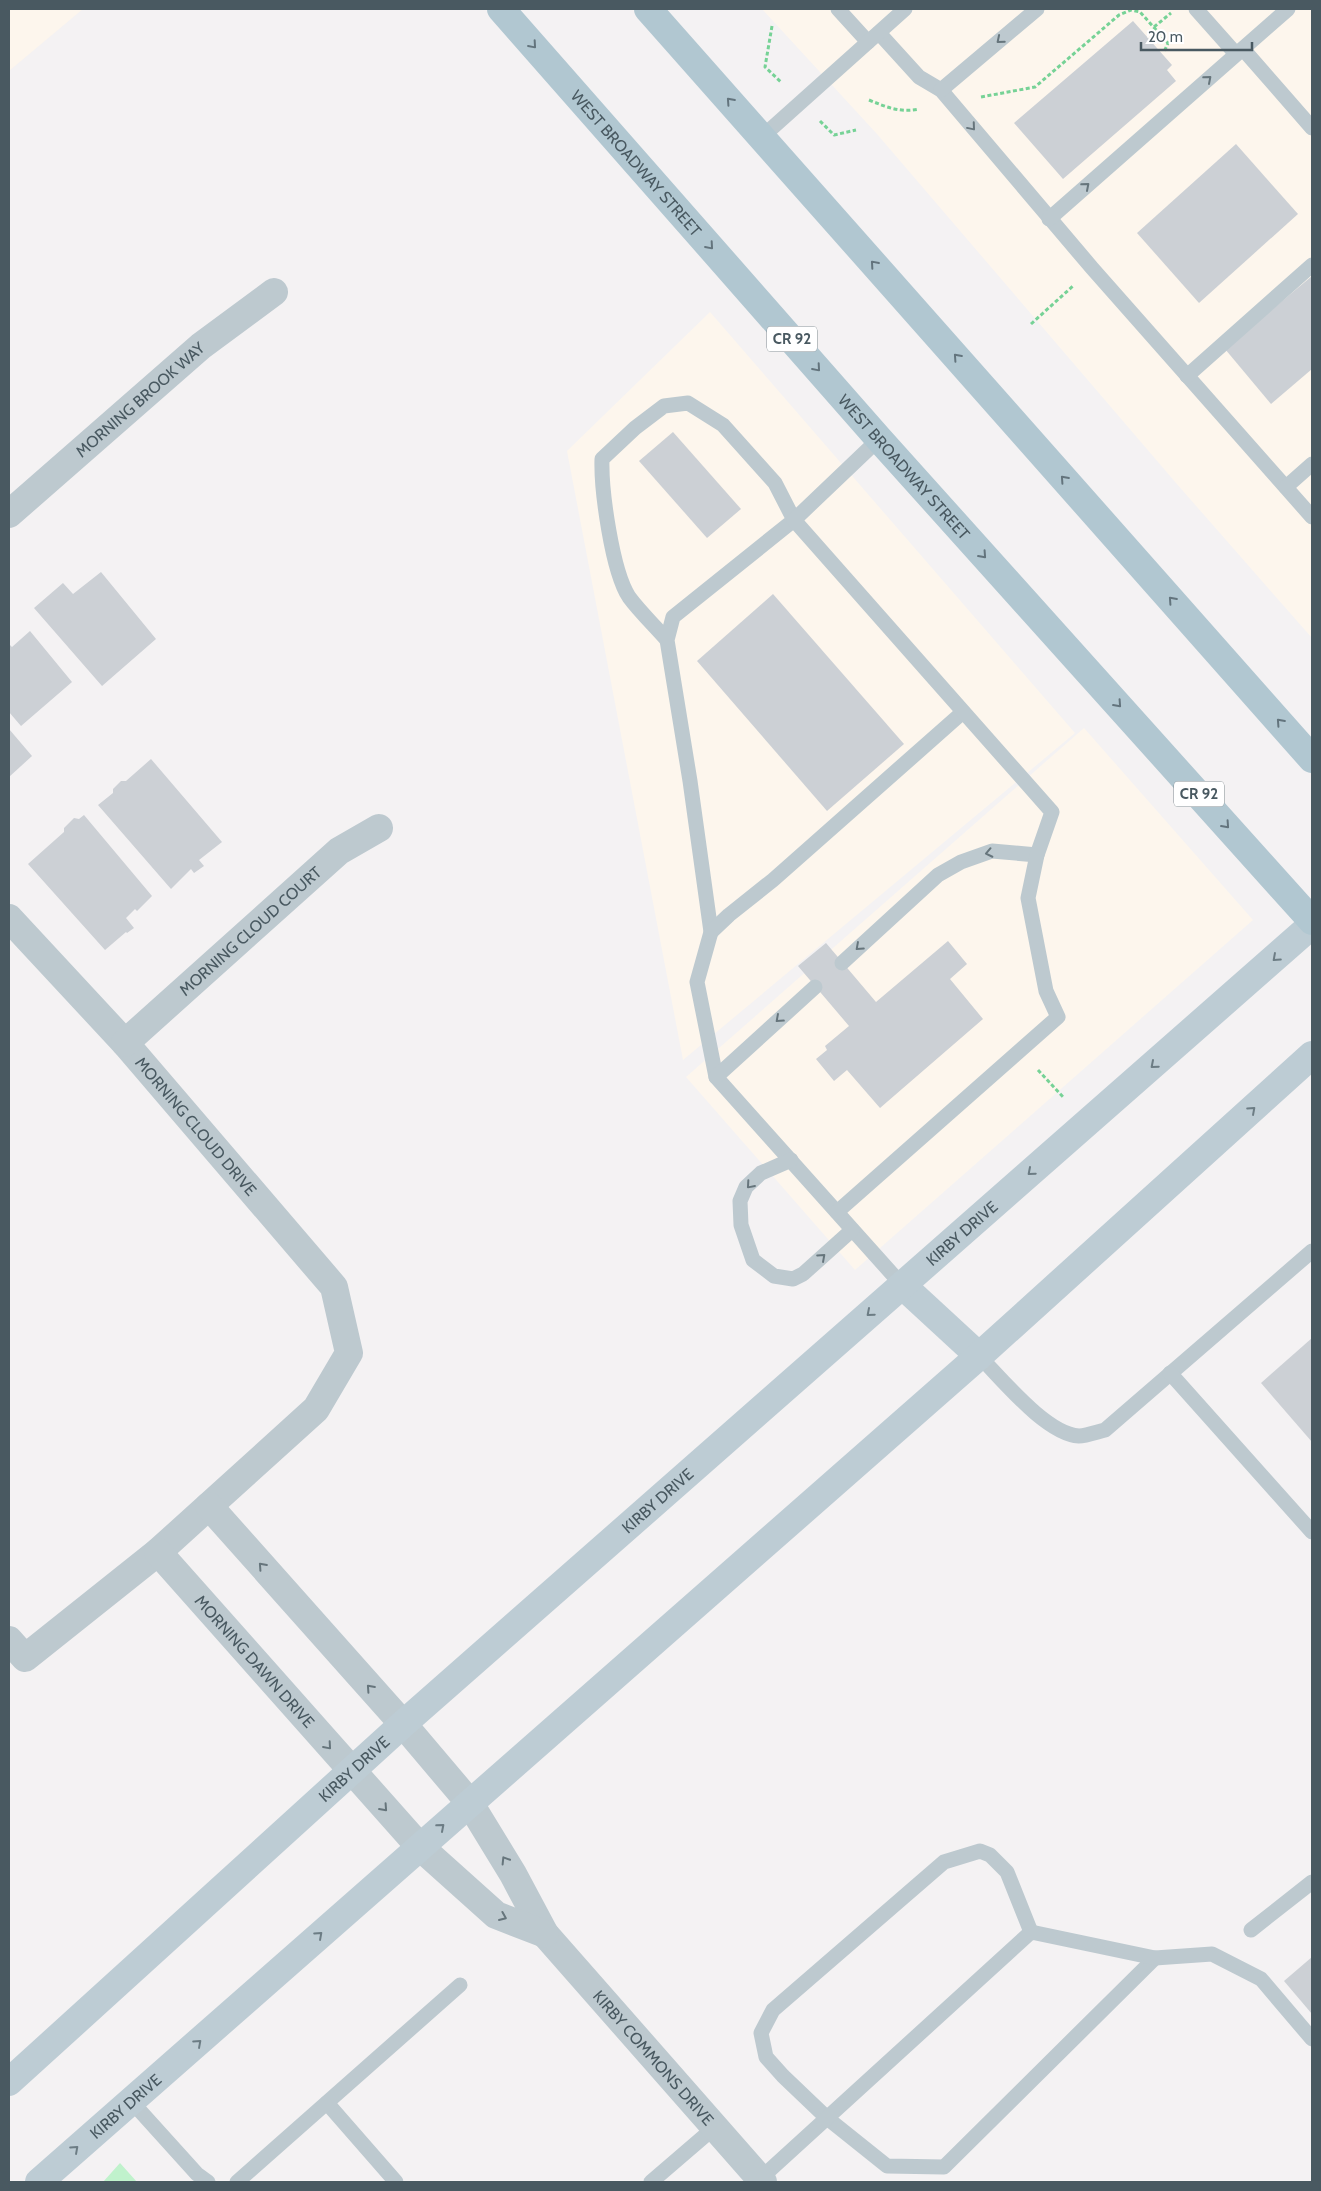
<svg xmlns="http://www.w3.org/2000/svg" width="1321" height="2191" font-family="Cabin,sans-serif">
	<rect width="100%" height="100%" fill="#f4f2f3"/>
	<g fill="#fdf6ed">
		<polygon points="9,9 83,9 9,71"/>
		<polygon points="762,9 1312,9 1312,638 1176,483 877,134"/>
		<polygon points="710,312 1075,733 683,1060 567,451"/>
		<polygon points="1084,728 1253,920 855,1270 686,1077"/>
	</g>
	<polygon fill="#c0f2cc" points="120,2163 137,2182 103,2182"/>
	<g fill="#ccd0d5">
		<polygon points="1133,21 1172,65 1167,70 1176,81 1063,179 1014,123"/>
		<polygon points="1236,144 1298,214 1199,303 1137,233"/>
		<polygon points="1312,276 1312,369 1271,404 1225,349"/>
		<polygon points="673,432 741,509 707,538 639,461"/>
		<polygon points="101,572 156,639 102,686 34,608 63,583 73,594"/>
		<polygon points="773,594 904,744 827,811 697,661"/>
		<polygon points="30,631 72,682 21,726 9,712 9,644 12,647"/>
		<polygon points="9,729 32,756 9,777"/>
		<polygon points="151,759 222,842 199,860 204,866 194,873 191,869 171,889 98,805 113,793 113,789 121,781 126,781"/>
		<polygon points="84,815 152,896 137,911 135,909 126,918 134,928 127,933 126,932 105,950 28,864 64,832 64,828 74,818 79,819"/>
		<polygon points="948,941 967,964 950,979 983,1019 880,1108 847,1070 834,1081 816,1059 827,1050 825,1046 849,1026 798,966 826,943 876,1002"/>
		<polygon points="1312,1338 1312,1442 1261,1383"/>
		<polygon points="1312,1957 1312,2014 1284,1981"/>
	</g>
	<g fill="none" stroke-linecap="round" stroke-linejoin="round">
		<g stroke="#76d296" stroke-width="3" stroke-dasharray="4 2.5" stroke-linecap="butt">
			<polyline points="772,26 765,67 782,83"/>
			<polyline points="1154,27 1171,13"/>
			<polyline points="981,97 1035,87 1119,15 1131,10 1140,12 1168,43 1164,52"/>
			<path d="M869 100C886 107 900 113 919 109"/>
			<polyline points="820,121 834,135 856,130"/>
			<polyline points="1031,324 1073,286"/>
			<polyline points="1038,1070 1064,1098"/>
		</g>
		<g stroke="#bdc9cf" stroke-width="15">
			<polyline points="838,9 868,42"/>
			<polyline points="1196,9 1236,54"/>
			<polyline points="879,33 919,77 941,90 1092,268 1312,517"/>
			<polyline points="1243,49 1312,128"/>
			<polyline points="941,90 1037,9"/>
			<polyline points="762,137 905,9"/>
			<polyline points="1049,219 1288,9"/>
			<polyline points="1187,376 1312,265"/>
			<polyline points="1286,487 1312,464"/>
			<path d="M667 640C655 626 640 612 629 597 612 571 601 490 602 459L635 428 664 406 688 403 723 425 775 483 794 520 673 617 667 640 690 781 711 932 697 982 716 1077 902 1285"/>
			<polyline points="711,932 729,915 773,880 963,712"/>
			<polyline points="842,963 938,875 961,862 992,851 1037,855"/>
			<polyline points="716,1077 815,987"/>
			<polyline points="791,1160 761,1173 746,1187 740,1201 741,1225 753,1260 774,1276 793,1279 803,1274 852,1230"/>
			<polyline points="837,1212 1058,1017 1046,991 1028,898 1037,855 1052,812 794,520 879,439"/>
			<path d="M979 1356C1002 1379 1046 1434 1079 1436 1086 1436 1097 1432 1105 1430L1312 1251"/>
			<polyline points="1170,1373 1312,1532"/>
			<polyline points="1251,1930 1312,1882"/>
			<polyline points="1031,1932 1007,1872 990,1855 980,1851 944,1862 773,2010 761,2033 766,2057 783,2076 827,2118 887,2166 944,2167 1155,1958"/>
			<polyline points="132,2102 197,2174 208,2182"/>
			<polyline points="327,2103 396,2182"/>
			<polyline points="760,2179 1031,1932 1155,1958 1212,1954 1261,1979 1312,2039"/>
			<polyline points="237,2182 460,1985"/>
			<polyline points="651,2182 715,2127"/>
		</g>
		<g stroke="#bdc9cf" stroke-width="28">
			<path id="s1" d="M9 514 201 346 274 292"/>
			<path id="s2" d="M9 918 125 1043 334 1287 349 1353 316 1409 158 1552 25 1658 9 1640"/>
			<path id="s3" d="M125 1043 339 851 379 828"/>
			<path id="s4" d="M209 1506 403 1724 469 1802 513 1874 545 1934 763 2182"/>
			<path id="s5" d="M158 1552 419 1846 496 1915 545 1934"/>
		</g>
		<g stroke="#bdccd4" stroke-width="28">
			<polyline points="902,1285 979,1356"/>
			<path id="s6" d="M9 2082 403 1724 1312 925"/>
			<path id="s7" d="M39 2182 979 1356 1312 1055"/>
		</g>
		<g stroke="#b1c7d1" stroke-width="28">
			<path id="s8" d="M501 9 879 439 1312 921"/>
			<polyline points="648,9 1312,759"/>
		</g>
	</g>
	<defs><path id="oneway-chevron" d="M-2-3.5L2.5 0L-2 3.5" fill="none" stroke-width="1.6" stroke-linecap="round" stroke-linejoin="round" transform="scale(1.25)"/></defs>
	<g stroke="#66757c">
		<use href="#oneway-chevron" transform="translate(1000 40) rotate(140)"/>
		<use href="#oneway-chevron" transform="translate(1208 79) rotate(-41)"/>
		<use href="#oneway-chevron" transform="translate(972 127) rotate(50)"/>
		<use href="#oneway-chevron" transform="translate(1086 186) rotate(-41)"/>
		<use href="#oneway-chevron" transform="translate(989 853) rotate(168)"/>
		<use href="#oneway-chevron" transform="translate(859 947) rotate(138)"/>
		<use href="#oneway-chevron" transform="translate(779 1019) rotate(138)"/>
		<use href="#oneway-chevron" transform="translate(750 1185) rotate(131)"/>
		<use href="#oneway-chevron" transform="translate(822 1257) rotate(-42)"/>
		<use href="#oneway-chevron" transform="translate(262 1566) rotate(-132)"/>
		<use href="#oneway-chevron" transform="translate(370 1688) rotate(-132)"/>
		<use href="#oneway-chevron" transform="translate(328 1746) rotate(49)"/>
		<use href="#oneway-chevron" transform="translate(384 1808) rotate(48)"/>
		<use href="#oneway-chevron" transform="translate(505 1860) rotate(-122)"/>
		<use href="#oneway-chevron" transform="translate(503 1917) rotate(23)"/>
	</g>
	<g stroke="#63747d">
		<use href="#oneway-chevron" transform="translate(533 45) rotate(49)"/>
		<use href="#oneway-chevron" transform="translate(730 101) rotate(-132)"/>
		<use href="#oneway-chevron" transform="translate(710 246) rotate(49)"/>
		<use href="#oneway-chevron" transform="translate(874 264) rotate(-131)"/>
		<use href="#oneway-chevron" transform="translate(957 357) rotate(-132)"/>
		<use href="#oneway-chevron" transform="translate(817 368) rotate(49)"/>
		<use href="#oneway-chevron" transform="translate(1064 479) rotate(-132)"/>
		<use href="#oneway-chevron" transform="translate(983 555) rotate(48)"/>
		<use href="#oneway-chevron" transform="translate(1172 600) rotate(-132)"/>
		<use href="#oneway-chevron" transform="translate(1118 704) rotate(48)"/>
		<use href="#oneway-chevron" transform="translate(1280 722) rotate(-132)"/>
		<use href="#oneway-chevron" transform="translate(1226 825) rotate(48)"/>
	</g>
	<g stroke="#6c7c84">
		<use href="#oneway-chevron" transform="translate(1276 958) rotate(138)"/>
		<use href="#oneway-chevron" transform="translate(1154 1065) rotate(139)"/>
		<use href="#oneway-chevron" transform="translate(1252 1110) rotate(-42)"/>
		<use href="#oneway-chevron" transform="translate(1031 1172) rotate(139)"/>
		<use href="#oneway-chevron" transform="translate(870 1313) rotate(139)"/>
		<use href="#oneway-chevron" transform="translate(441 1827) rotate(-41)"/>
		<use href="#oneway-chevron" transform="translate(319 1935) rotate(-42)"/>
		<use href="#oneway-chevron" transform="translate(198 2043) rotate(-42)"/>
		<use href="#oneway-chevron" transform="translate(75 2149) rotate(-42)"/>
	</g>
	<g text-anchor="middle" stroke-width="5" stroke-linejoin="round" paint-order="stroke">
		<g fill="#fff" stroke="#808b90" stroke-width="1">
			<rect x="767" y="326.5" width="50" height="25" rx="4"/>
			<rect x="1174" y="781.5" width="50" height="25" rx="4"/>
		</g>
		<g font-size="15" font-weight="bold" fill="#495961">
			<text x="792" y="344">CR 92</text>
			<text x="1199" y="799">CR 92</text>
		</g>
		<g font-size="16" fill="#495961" stroke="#fff">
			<text dy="6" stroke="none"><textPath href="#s8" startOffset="205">WEST BROADWAY STREET</textPath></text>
			<text dy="6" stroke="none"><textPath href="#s1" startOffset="174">MORNING BROOK WAY</textPath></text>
			<text dy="6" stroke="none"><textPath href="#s8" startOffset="610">WEST BROADWAY STREET</textPath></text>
			<text dy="6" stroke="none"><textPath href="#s3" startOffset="168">MORNING CLOUD COURT</textPath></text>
			<text dy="6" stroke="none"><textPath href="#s2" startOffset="280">MORNING CLOUD DRIVE</textPath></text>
			<text dy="6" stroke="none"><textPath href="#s6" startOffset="1276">KIRBY DRIVE</textPath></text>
			<text dy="6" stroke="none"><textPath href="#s6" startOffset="871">KIRBY DRIVE</textPath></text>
			<text dy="6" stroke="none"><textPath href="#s5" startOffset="146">MORNING DAWN DRIVE</textPath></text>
			<text dy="6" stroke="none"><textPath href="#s6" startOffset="466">KIRBY DRIVE</textPath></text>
			<text dy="6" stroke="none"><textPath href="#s4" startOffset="711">KIRBY COMMONS DRIVE</textPath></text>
			<text dy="6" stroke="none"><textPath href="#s7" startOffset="115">KIRBY DRIVE</textPath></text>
		</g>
	</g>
	<rect width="1321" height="2191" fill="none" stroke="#495961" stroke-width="20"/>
	<path d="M1141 42v8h111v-8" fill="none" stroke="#495961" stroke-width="2.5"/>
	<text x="1148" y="42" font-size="15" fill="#495961" stroke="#ffffff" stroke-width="4" paint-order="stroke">20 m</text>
</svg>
